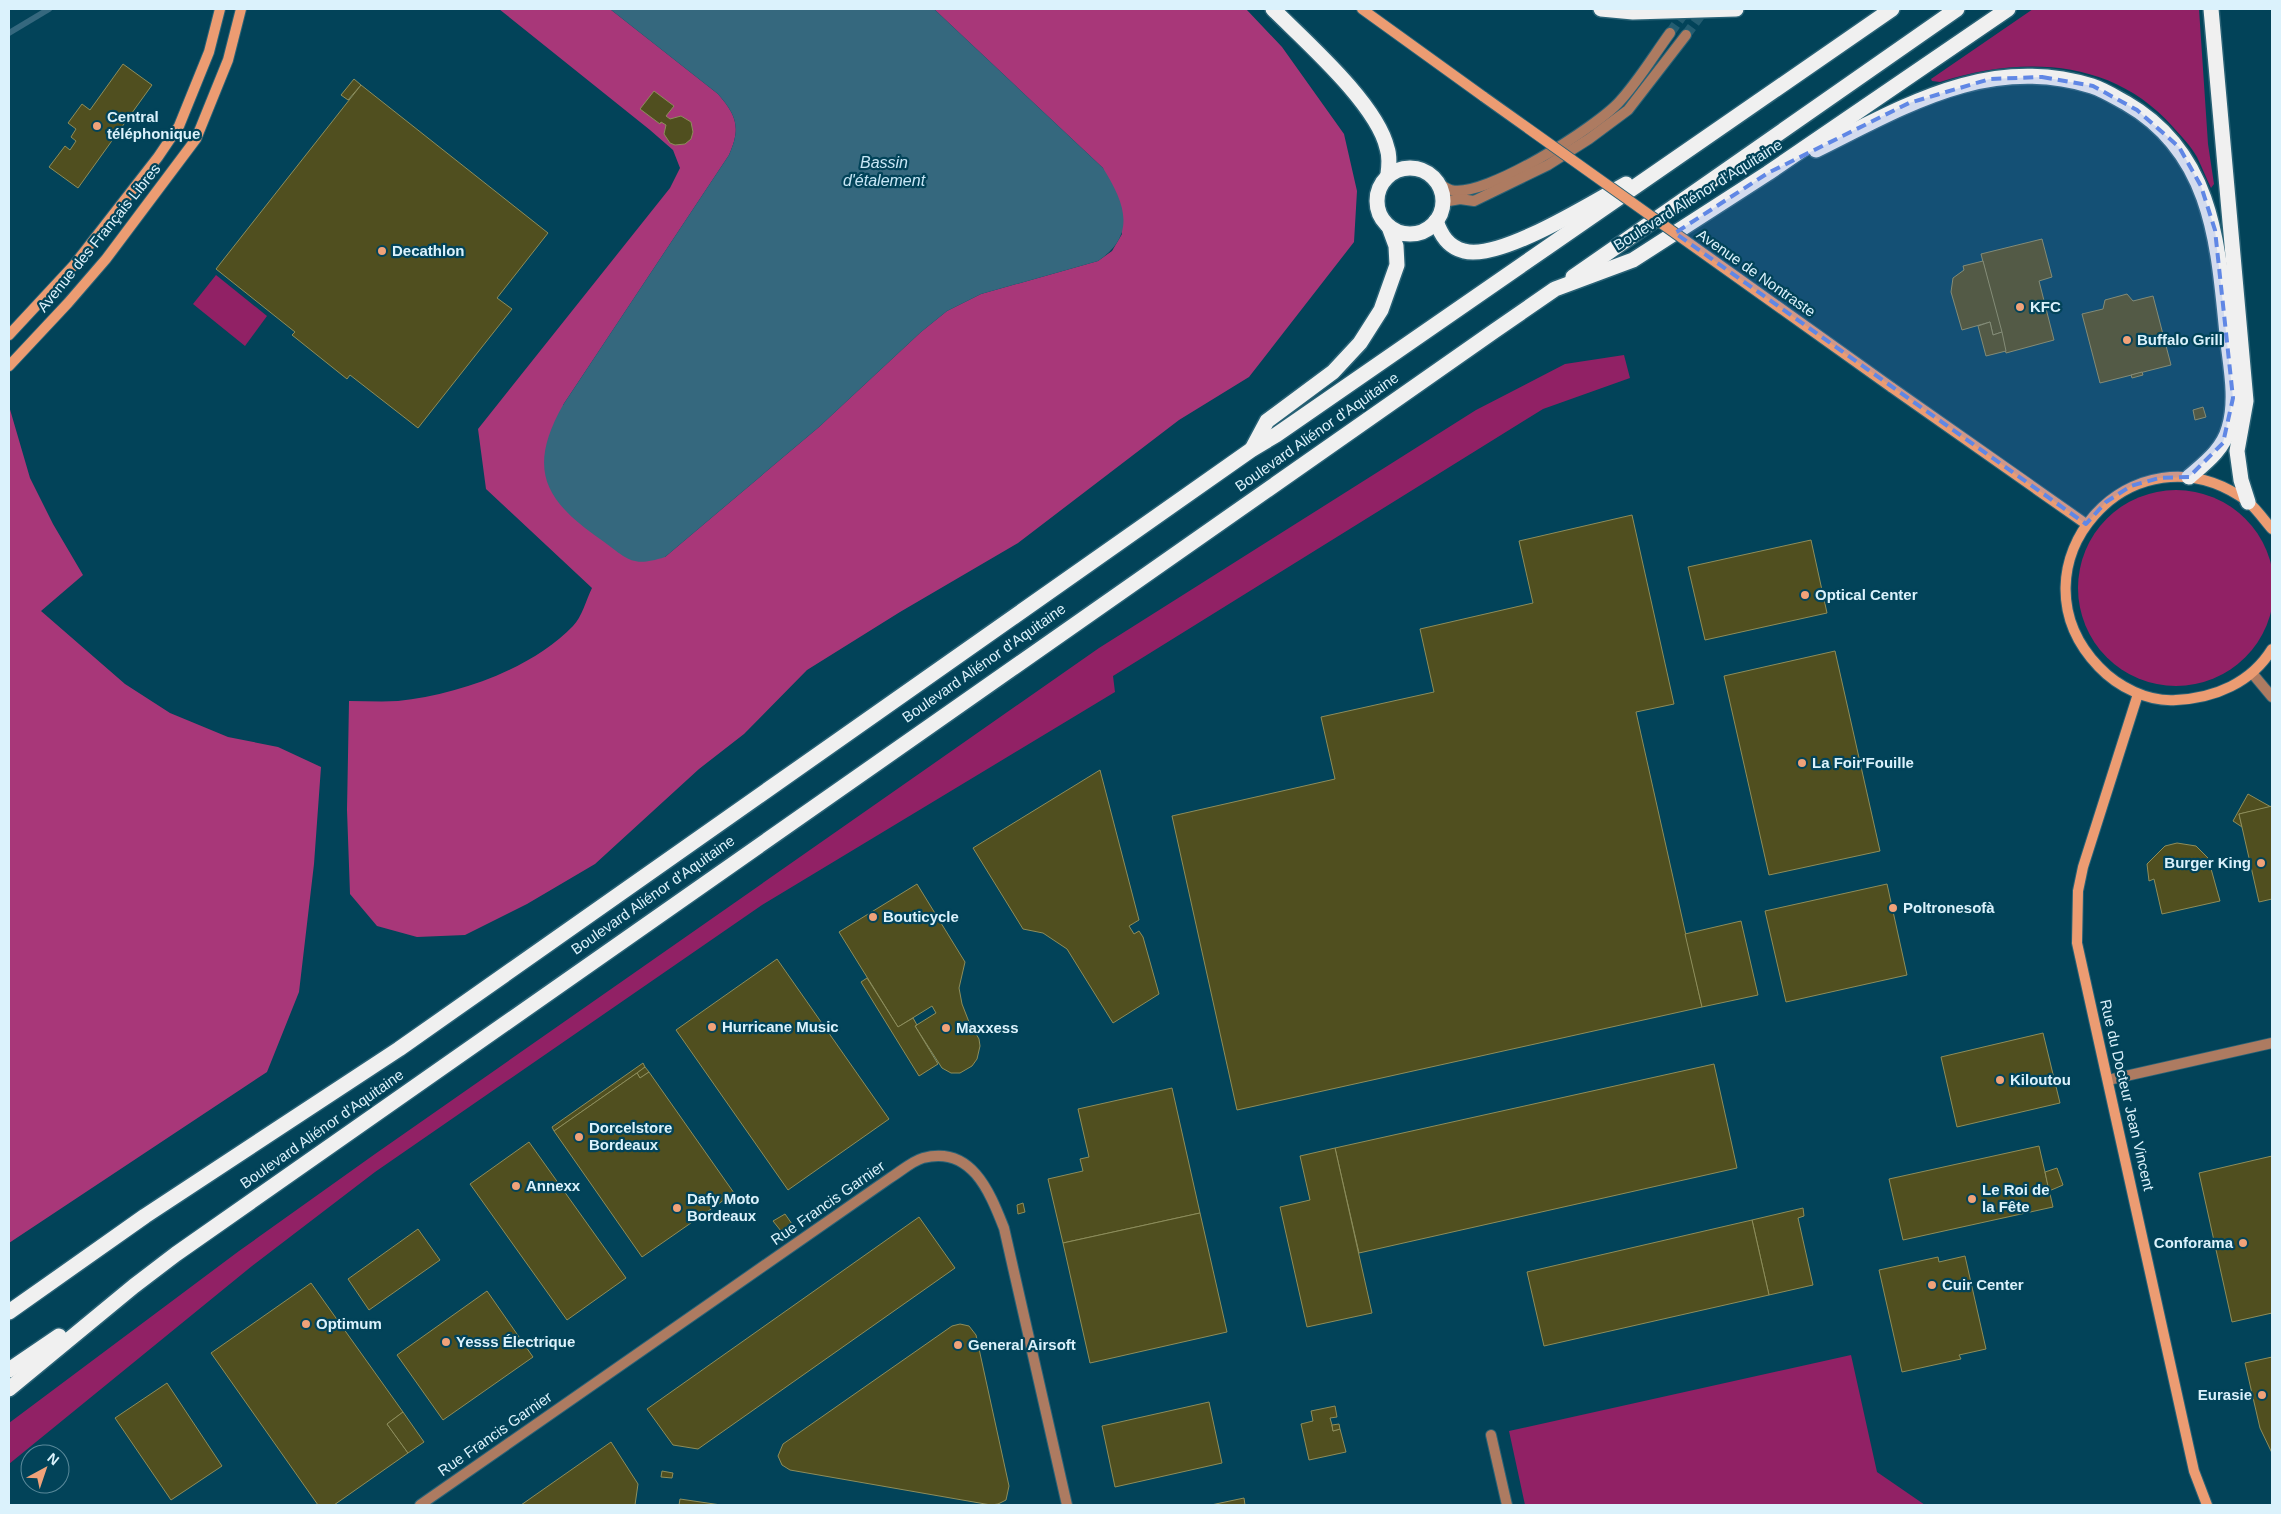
<svg xmlns="http://www.w3.org/2000/svg" width="2281" height="1514" font-family="Arial,sans-serif">
	<rect width="100%" height="100%" fill="#024359"/>
	<g fill="#912165">
		<path d="M2033 9H2199L2208 144 2214 184 2211 188C2206 178 2202 167 2197 157 2191 146 2181 136 2173 127 2112 58 2022 56 1940 82L1932 81 1931 79Z"/>
		<polygon points="216,275 267,316 245,346 193,304"/>
		<polygon points="1624,355 1630,378 1543,409 1113,676 1115,692 762,905 375,1172 252,1266 9,1464 9,1423 239,1251 375,1154 1099,648 1476,410 1565,364"/>
		<circle cx="2176" cy="588" r="98"/>
		<polygon points="1851,1355 1877,1472 1925,1505 1525,1505 1509,1431"/>
	</g>
	<g fill="#a83779">
		<path d="M499 9H610L718 94C737 116 741 128 729 155L563 405 665 557 819 427 921 332 947 311 981 294 1098 261 1112 251 1122 234 1103 168 934 9H1246L1282 47 1344 134 1357 191 1354 242 1249 377 1179 420 1018 543 900 612 807 670 744 734 699 769 595 864 527 904 465 935 417 937 377 926 350 894 347 810 349 701C365 701 382 702 398 701 457 695 532 669 573 626 582 617 586 600 592 588L486 489 478 429 670 188 680 168 673 150 650 130Z"/>
		<polygon points="9,406 30,478 53,524 83,575 41,611 125,684 170,713 228,737 278,747 321,767 314,864 299,992 267,1072 9,1243"/>
	</g>
	<path fill="#35687e" d="M610 9H934L1103 168C1124 202 1138 234 1098 261L981 294 947 311 921 332 819 427 665 557C631 568 628 559 600 539 544 500 527 469 563 405L729 155C741 128 737 116 718 94Z"/>
	<g fill="none" stroke-linecap="round" stroke-linejoin="round">
		<polyline stroke="#35687e" stroke-width="6" points="9,33 49,9"/>
	</g>
	<g fill="#504f1f" stroke="#8d8d5b">
		<polygon points="123,64 152,85 78,188 49,167 65,146 70,150 76,141 71,137 76,129 68,123 82,104 90,110"/>
		<polygon points="354,79 361,85 348,100 341,95"/>
		<polygon points="361,85 548,233 497,298 512,309 418,428 350,375 347,379 292,335 295,332 216,269"/>
		<polygon points="654,91 674,106 666,116 670,119 681,116 691,122 693,132 691,139 685,144 675,145 670,143 664,134 666,125 661,122 660,124 640,109"/>
		<polygon points="2042,239 2052,277 2039,281 2054,340 2006,353 1981,254"/>
		<polygon points="1983,261 2002,332 1993,335 1990,322 1962,330 1951,292 1953,278 1964,270 1963,266"/>
		<polygon points="2127,294 2133,301 2153,296 2171,365 2100,383 2082,314 2103,309 2105,300"/>
		<polygon points="1990,322 1993,335 2002,332 2006,351 1986,356 1978,326"/>
		<polygon points="2142,372 2143,375 2132,378 2131,375"/>
		<polygon points="2203,407 2206,417 2195,420 2193,410"/>
		<polygon points="1632,515 1674,704 1636,712 1702,1007 1237,1110 1172,816 1335,779 1321,717 1434,692 1420,629 1533,603 1519,541"/>
		<polygon points="1811,540 1827,613 1705,640 1688,567"/>
		<polygon points="1835,651 1880,851 1769,875 1724,676"/>
		<polygon points="1100,770 1139,920 1129,926 1134,934 1139,931 1143,937 1159,994 1113,1023 1067,949 1043,933 1023,929 973,848"/>
		<polygon points="2248,794 2271,807 2239,814 2242,827 2233,821"/>
		<polygon points="2272,806 2272,899 2259,902 2239,814"/>
		<polygon points="2177,843 2196,846 2208,858 2220,901 2162,914 2154,879 2149,881 2147,864 2165,846"/>
		<polygon points="917,884 965,962 959,988 962,1004 969,1022 979,1039 980,1046 977,1059 972,1066 960,1073 951,1073 942,1068 915,1026 936,1013 932,1006 898,1027 839,932"/>
		<polygon points="1887,884 1907,975 1786,1002 1765,911"/>
		<polygon points="1741,921 1758,995 1702,1007 1685,934"/>
		<polygon points="777,959 889,1119 788,1190 676,1030"/>
		<polygon points="867,978 898,1027 913,1018 917,1025 915,1026 938,1064 919,1076 861,982"/>
		<polygon points="2043,1033 2060,1103 1957,1127 1941,1057"/>
		<polygon points="643,1063 645,1067 637,1073 554,1131 552,1127"/>
		<polygon points="1714,1064 1737,1168 1359,1253 1335,1148"/>
		<polygon points="645,1067 649,1072 640,1078 637,1073"/>
		<polygon points="649,1072 734,1193 642,1257 554,1131 637,1073 640,1078"/>
		<polygon points="1172,1088 1200,1213 1063,1243 1048,1179 1083,1171 1080,1159 1089,1157 1078,1109"/>
		<polygon points="529,1142 626,1278 567,1320 470,1184"/>
		<polygon points="2039,1146 2053,1207 1903,1240 1889,1179"/>
		<polygon points="1335,1148 1372,1313 1307,1327 1280,1207 1310,1200 1300,1156"/>
		<polygon points="2272,1156 2272,1313 2232,1322 2199,1173"/>
		<polygon points="2057,1168 2063,1185 2049,1191 2045,1172"/>
		<polygon points="1023,1203 1025,1212 1018,1214 1017,1205"/>
		<polygon points="1803,1208 1804,1216 1798,1218 1813,1285 1769,1295 1752,1220"/>
		<polygon points="1200,1213 1227,1332 1090,1363 1063,1243"/>
		<polygon points="785,1214 792,1224 781,1231 773,1221"/>
		<polygon points="919,1217 955,1268 698,1449 673,1445 647,1409"/>
		<polygon points="1752,1220 1769,1295 1544,1346 1527,1272"/>
		<polygon points="418,1229 440,1260 369,1310 348,1279"/>
		<polygon points="1965,1256 1986,1349 1959,1355 1961,1359 1902,1372 1879,1270 1938,1257 1939,1262"/>
		<polygon points="311,1283 403,1412 387,1424 408,1453 334,1505 318,1505 211,1353"/>
		<polygon points="487,1291 533,1357 443,1420 397,1355"/>
		<polygon points="960,1324 969,1326 976,1335 1009,1486 1006,1500 998,1504 991,1505 790,1470 782,1465 778,1456 783,1444 952,1326"/>
		<polygon points="2272,1357 2272,1453 2260,1428 2245,1363"/>
		<polygon points="167,1383 222,1466 171,1500 115,1418"/>
		<polygon points="1209,1402 1222,1463 1115,1487 1102,1426"/>
		<polygon points="1335,1406 1337,1417 1330,1418 1332,1425 1333,1431 1340,1429 1346,1452 1309,1460 1301,1424 1313,1421 1311,1411"/>
		<polygon points="403,1412 424,1442 408,1453 387,1424"/>
		<polygon points="1339,1424 1340,1429 1333,1431 1332,1425"/>
		<polygon points="611,1442 638,1484 635,1505 521,1505"/>
		<polygon points="662,1471 673,1473 672,1478 661,1477"/>
		<polygon points="1244,1498 1245,1505 1211,1505"/>
		<polygon points="680,1499 721,1505 679,1505"/>
	</g>
	<g fill="none" stroke-linecap="round" stroke-linejoin="round">
		<g stroke="#235d71" stroke-width="10" stroke-dasharray="10 5" stroke-linecap="butt">
			<polyline points="1670,33 1687,9"/>
			<polyline points="1686,35 1705,9"/>
		</g>
		<defs>
			<g id="street">
				<path d="M1438 183C1442 185 1447 189 1451 190 1484 199 1598 126 1620 101 1639 80 1654 55 1670 33"/>
				<polyline points="1443,202 1460,199 1474,201 1548,165 1589,139 1628,110 1686,35"/>
				<polyline points="2252,673 2272,697"/>
				<polyline points="2108,1080 2272,1043"/>
				<polyline points="1491,1435 1507,1505"/>
				<path d="M420 1505 890 1178C900 1172 912 1161 923 1158 972 1145 990 1193 1004 1228L1067 1505"/>
			</g>
			<g id="secondary">
				<polyline points="1362,9 1484,97"/>
				<polyline points="9,335 74,265 158,157 179,126 209,52 220,9"/>
				<polyline points="9,366 68,303 106,259 196,139 228,60 241,9"/>
				<polyline points="1891,387 2086,524"/>
				<path d="M2272 529C2264 520 2256 508 2247 501 2133 418 2003 567 2099 667 2118 687 2148 702 2176 700 2215 698 2251 683 2272 649"/>
				<polyline points="2138,694 2083,867 2078,891 2077,943 2194,1471 2207,1505"/>
			</g>
			<g id="highway">
				<path d="M1273 9C1306 42 1377 104 1387 148 1390 156 1389 166 1388 174"/>
				<polyline points="1601,9 1633,12 1736,9"/>
				<polyline points="2211,9 2246,401 2237,451 2241,480 2248,502"/>
				<path d="M1816 150C1905 106 1989 54 2092 86 2104 90 2115 97 2126 103 2213 153 2218 244 2227 334 2230 364 2238 399 2229 428 2223 450 2205 463 2189 477"/>
				<circle cx="1410" cy="201" r="33"/>
				<path d="M1436 221C1441 235 1448 247 1464 251 1500 261 1593 202 1626 184"/>
				<polyline points="1573,277 1957,9"/>
				<polyline points="1252,449 1267,421 1333,372 1360,343 1381,310 1397,265 1396,246 1389,227"/>
				<polyline points="9,1312 145,1216 399,1049 1251,450 1276,435 1892,9"/>
				<polyline points="9,1370 59,1336"/>
				<path d="M9 1389 134 1286 176 1254C633 930 1093 608 1555 289L1633 260 1768 173 2008 9"/>
			</g>
		</defs>
		<use href="#street" stroke="#296276" stroke-width="12"/>
		<use href="#secondary" stroke="#296276" stroke-width="12"/>
		<use href="#highway" stroke="#296276" stroke-width="18"/>
		<use href="#street" stroke="#ad7b61" stroke-width="10"/>
		<use href="#secondary" stroke="#ec9c72" stroke-width="10"/>
		<use href="#highway" stroke="#f0f0f0" stroke-width="15"/>
		<defs>
			<polyline id="secondary-bridge" points="1484,97 1891,387"/>
		</defs>
		<use href="#secondary-bridge" stroke="#296276" stroke-width="12" stroke-linecap="butt"/>
		<use href="#secondary-bridge" stroke="#ec9c72" stroke-width="10"/>
	</g>
	<path fill="#6087e5" fill-opacity="0.2" stroke="#6087e5" stroke-width="4" stroke-dasharray="10 6" stroke-linejoin="round" d="M2042 77 2093 86 2137 110 2179 147 2201 186 2215 230 2233 398 2223 443 2189 477 2159 478 2131 486 2106 502 2086 524 1675 233 1768 173 1909 103 1990 79Z"/>
	<g fill="#f0a279" stroke="#024359" stroke-width="2">
		<circle cx="97" cy="126" r="5"/>
		<circle cx="382" cy="251" r="5"/>
		<circle cx="2020" cy="307" r="5"/>
		<circle cx="2127" cy="340" r="5"/>
		<circle cx="1805" cy="595" r="5"/>
		<circle cx="1802" cy="763" r="5"/>
		<circle cx="2261" cy="863" r="5"/>
		<circle cx="1893" cy="908" r="5"/>
		<circle cx="873" cy="917" r="5"/>
		<circle cx="712" cy="1027" r="5"/>
		<circle cx="946" cy="1028" r="5"/>
		<circle cx="2000" cy="1080" r="5"/>
		<circle cx="579" cy="1137" r="5"/>
		<circle cx="516" cy="1186" r="5"/>
		<circle cx="1972" cy="1199" r="5"/>
		<circle cx="677" cy="1208" r="5"/>
		<circle cx="2243" cy="1243" r="5"/>
		<circle cx="1932" cy="1285" r="5"/>
		<circle cx="306" cy="1324" r="5"/>
		<circle cx="446" cy="1342" r="5"/>
		<circle cx="958" cy="1345" r="5"/>
		<circle cx="2262" cy="1395" r="5"/>
	</g>
	<g text-anchor="middle" stroke-width="4.5" stroke-linejoin="round" paint-order="stroke">
		<g font-size="15" font-weight="bold" fill="#dbf2fc" stroke="#024359" text-anchor="start">
			<text x="107" y="122">Central<tspan x="107" dy="17">téléphonique</tspan></text>
			<text x="392" y="256">Decathlon</text>
			<text x="2030" y="312">KFC</text>
			<text x="2137" y="345">Buffalo Grill</text>
			<text x="1815" y="600">Optical Center</text>
			<text x="1812" y="768">La Foir'Fouille</text>
			<text x="2251" y="868" text-anchor="end">Burger King</text>
			<text x="1903" y="913">Poltronesofà</text>
			<text x="883" y="922">Bouticycle</text>
			<text x="722" y="1032">Hurricane Music</text>
			<text x="956" y="1033">Maxxess</text>
			<text x="2010" y="1085">Kiloutou</text>
			<text x="589" y="1133">Dorcelstore<tspan x="589" dy="17">Bordeaux</tspan></text>
			<text x="526" y="1191">Annexx</text>
			<text x="1982" y="1195">Le Roi de<tspan x="1982" dy="17">la Fête</tspan></text>
			<text x="687" y="1204">Dafy Moto<tspan x="687" dy="17">Bordeaux</tspan></text>
			<text x="2233" y="1248" text-anchor="end">Conforama</text>
			<text x="1942" y="1290">Cuir Center</text>
			<text x="316" y="1329">Optimum</text>
			<text x="456" y="1347">Yesss Électrique</text>
			<text x="968" y="1350">General Airsoft</text>
			<text x="2252" y="1400" text-anchor="end">Eurasie</text>
		</g>
		<g font-size="15" fill="#dbf2fc" stroke="#024359">
			<text transform="translate(1698 195) rotate(-32)" y="5">Boulevard Aliénor d'Aquitaine</text>
			<text transform="translate(99 238) rotate(-51)" y="5">Avenue des Français Libres</text>
			<text transform="translate(1756 273) rotate(35)" y="5">Avenue de Nontraste</text>
			<text transform="translate(1317 432) rotate(-35)" y="5">Boulevard Aliénor d'Aquitaine</text>
			<text transform="translate(984 663) rotate(-35)" y="5">Boulevard Aliénor d'Aquitaine</text>
			<text transform="translate(653 895) rotate(-35)" y="5">Boulevard Aliénor d'Aquitaine</text>
			<text transform="translate(2127 1095) rotate(77)" y="5">Rue du Docteur Jean Vincent</text>
			<text transform="translate(322 1129) rotate(-35)" y="5">Boulevard Aliénor d'Aquitaine</text>
			<text transform="translate(828 1203) rotate(-35)" y="5">Rue Francis Garnier</text>
			<text transform="translate(495 1434) rotate(-35)" y="5">Rue Francis Garnier</text>
		</g>
		<g font-size="16" font-style="italic" fill="#c8e7f6" stroke="#024359">
			<text x="884" y="168">Bassin<tspan x="884" dy="18">d'étalement</tspan></text>
		</g>
	</g>
	<rect width="2281" height="1514" fill="none" stroke="#dbf2fc" stroke-width="20"/>
	<g transform="translate(45 1469) rotate(40)"><circle r="24" fill="#024359" stroke="#59899a"/>
	<path d="M0-4L9 19L0 12L-9 19Z" fill="#f0a279"/>
	<text y="-8" font-size="14" font-weight="bold" text-anchor="middle" fill="#dbf2fc">N</text>
	</g>
</svg>
